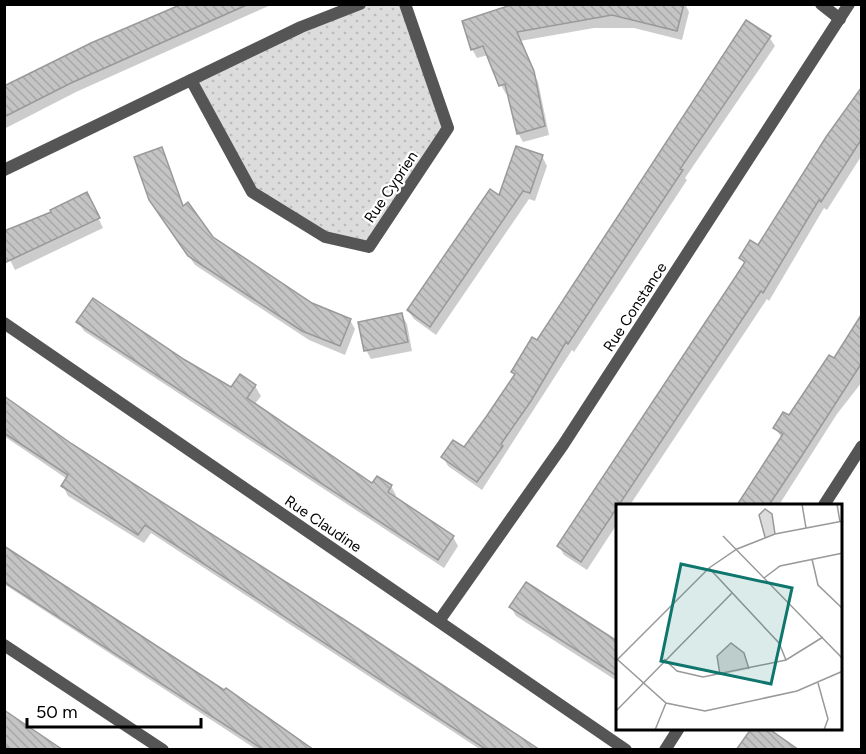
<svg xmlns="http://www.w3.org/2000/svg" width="866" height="754" font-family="Figtree,sans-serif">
	<defs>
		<pattern id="grass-dots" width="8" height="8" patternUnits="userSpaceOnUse" patternTransform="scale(1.5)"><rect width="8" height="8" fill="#dcdcdc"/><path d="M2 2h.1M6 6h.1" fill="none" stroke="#bbb" stroke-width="1.8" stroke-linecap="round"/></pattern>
		<pattern id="building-back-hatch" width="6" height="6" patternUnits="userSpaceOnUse" patternTransform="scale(1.5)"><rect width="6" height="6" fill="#c4c4c4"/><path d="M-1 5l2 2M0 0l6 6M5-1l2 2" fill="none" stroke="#a7a7a7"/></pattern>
	</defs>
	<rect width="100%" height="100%" fill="#fff"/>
	<polygon fill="url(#grass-dots)" points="360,5 405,5 448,128 369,247 325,237 252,192 191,80"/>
	<g fill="#0003">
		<polygon points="182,4 273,4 76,92 4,129 4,88"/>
		<polygon points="519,4 685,4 689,12 682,40 634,28 594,28 520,41 538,82 549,135 523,142 518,133 508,93 506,94 501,85 488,55 477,58 472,49"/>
		<polygon points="769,37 775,46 685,178 687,180 574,352 572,350 482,490 448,466 443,457 465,449 515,376 513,372"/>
		<polygon points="862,89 862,155 827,210 824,208 769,301 767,299 630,505 617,505 617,524 587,570 564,555 559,546 745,265 741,258 759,247"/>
		<polygon points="161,149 184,207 212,238 311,304 350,320 355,329 345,355 309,340 195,265 156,209"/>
		<polygon points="542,156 547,166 535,201 529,199 436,335 414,319 408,310 500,198"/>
		<polygon points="91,203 103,228 15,270 4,248"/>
		<polygon points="402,315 407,324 412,351 371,359 366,350"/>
		<polygon points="862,318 862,382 837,414 779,505 739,505 782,438 775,428 789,417 834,360"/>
		<polygon points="78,322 184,361 232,389 241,376 255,386 261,396 254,405 373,485 391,486 396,495 395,498 453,537 458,546 444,568 84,331"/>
		<polygon points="4,398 38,422 537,750 481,750 151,533 144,543 68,496 63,486 67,479 4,436"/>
		<polygon points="4,548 312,750 257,750 4,584"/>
		<polygon points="526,584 617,642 617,681 516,616 511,607"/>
	</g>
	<g fill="url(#building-back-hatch)" stroke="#999" stroke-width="1.5">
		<polygon points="182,4 249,4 71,83 4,117 4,86 91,43"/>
		<polygon points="514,4 684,4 677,31 612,15 517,32 534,71 545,126 517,134 505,84 499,86 483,46 471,50 462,21"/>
		<polygon points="746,20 771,36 680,169 683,170 568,344 566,342 531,401 501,444 503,446 477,482 441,457 453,440 464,447 486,417 515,374 511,372 532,337 537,340"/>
		<polygon points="861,88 861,140 821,202 819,200 763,293 761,291 581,562 557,546 736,276 745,262 739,258 750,240 758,245 826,137"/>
		<polygon points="516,146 543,155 530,193 523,191 430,327 407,310 490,189 499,195"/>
		<polygon points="162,147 183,206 188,202 213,237 312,303 351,319 340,346 302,331 188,256 149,200 134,157"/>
		<polygon points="87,192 100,218 4,263 4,231 51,212 50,210"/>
		<polygon points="93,298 185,360 231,387 240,374 256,385 247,398 372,483 377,476 392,485 388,492 454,536 438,560 76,322"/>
		<polygon points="402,313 408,342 364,351 358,322"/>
		<polygon points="861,315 861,364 801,457 769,505 737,505 783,434 773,428 783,412 789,415 829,355 834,358"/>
		<polygon points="4,396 72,444 351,624 540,750 487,750 145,525 138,535 61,486 68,475 4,433"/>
		<polygon points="4,546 224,690 226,688 314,750 264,750 4,582"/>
		<polygon points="526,582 617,641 617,676 509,607"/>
		<polygon points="4,710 63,750 11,750 4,745"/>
		<polygon points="751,729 769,729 799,750 736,750"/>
	</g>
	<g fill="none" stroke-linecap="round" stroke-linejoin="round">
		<g stroke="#555" stroke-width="12">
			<polyline points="821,4 840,19"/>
			<polyline points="191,80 252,192 325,237 369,247 448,128 405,4"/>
			<polyline points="4,170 301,27 360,4"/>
			<polyline points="4,323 626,750"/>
			<polyline points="824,505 862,446"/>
			<polyline points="439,621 563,445 849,4"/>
			<polyline points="4,645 163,750"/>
			<polyline points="665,750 679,728"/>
		</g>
	</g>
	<g text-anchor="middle" stroke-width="4.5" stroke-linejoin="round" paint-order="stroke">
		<g font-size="15" fill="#000" stroke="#fff">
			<text transform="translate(391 187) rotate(-56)" y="5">Rue Cyprien</text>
			<text transform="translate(635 307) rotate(-57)" y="5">Rue Constance</text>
			<text transform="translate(323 524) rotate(34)" y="5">Rue Claudine</text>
		</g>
	</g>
	<g transform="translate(616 504)">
		<rect width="226" height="226" fill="#fff"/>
		<path d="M149 5 156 10 159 30 149 33 143 11ZM115 139 128 149 133 165 104 171 101 152Z" fill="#dcdcdc"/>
		<path fill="none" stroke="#999" stroke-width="1.5" d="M186 0 190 24M221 0 224 18M107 32 227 155M149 33 143 11 149 5 156 10 159 30M196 55 202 81 227 105M93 64 163 139 170 156M148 74 164 62 227 49M48 155 61 167 87 173 170 156 207 133M2 156 50 199 89 207 181 187 227 167M0 157 93 64 121 45 159 30 227 17M104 171 101 152 115 139 128 149 133 165M202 179 212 215 208 226M0 207 116 89M39 226 50 199"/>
		<path fill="#0f766e" fill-opacity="0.15" stroke="#0f766e" stroke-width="3" d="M65 60 176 84 155 180 45 157Z"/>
		<rect width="226" height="226" fill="none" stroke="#000" stroke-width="3"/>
	</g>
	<rect width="866" height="754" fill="none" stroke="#000000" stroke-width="12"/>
	<path d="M27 718v9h174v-9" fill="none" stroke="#000000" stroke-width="3"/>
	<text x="36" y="718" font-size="18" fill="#000000" stroke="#ffffff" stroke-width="4.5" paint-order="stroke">50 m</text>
</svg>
